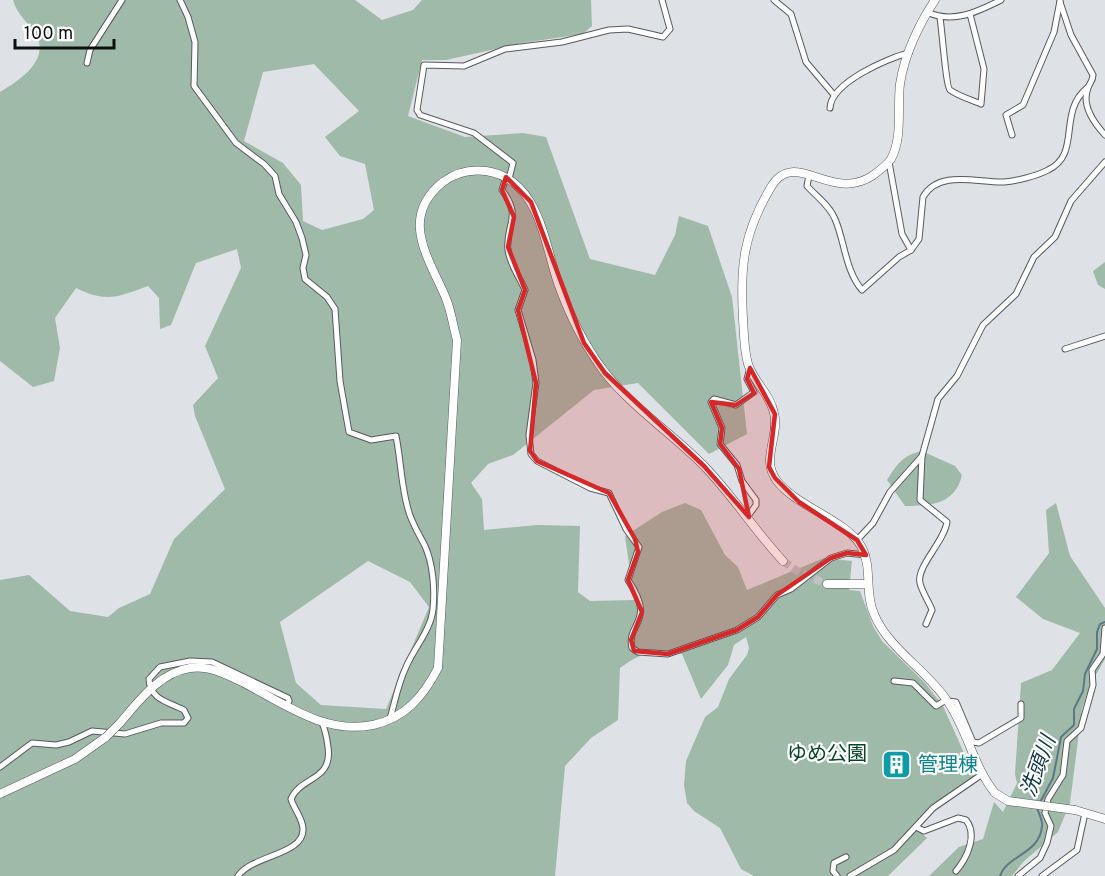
<svg xmlns="http://www.w3.org/2000/svg" width="1105" height="876" font-family="Overpass,'Noto Sans JP',sans-serif">
	<rect width="100%" height="100%" fill="#dee1e5"/>
	<g fill="#a0baa9" fill-rule="evenodd">
		<path d="M13 0H355L382 20 413 10 422 0H591L592 26 583 34 522 43 446 60H422L408 116 465 137 523 133 546 137 590 259 655 275 675 235 679 216 708 226 732 297 747 434 709 454 638 383 594 390 513 455 488 464 471 483 482 499 484 530 537 525 580 526 578 592 590 601 634 600 625 536 662 512 685 503 701 510 725 555 738 567 747 590 824 558 852 561 849 590 860 591 873 626 882 641 925 683 943 706 977 782 935 811 918 830 927 838 888 876H754L741 869 720 828 694 811 687 803 684 785 686 761 705 717 718 707 729 679 747 655 749 648 746 637 734 645 728 665 701 699 682 654C655 648 642 652 620 668L618 720 591 738 565 766 555 876H0V580L29 575 70 611 108 617 119 608 150 594 174 539 225 489 195 416 193 405 218 378 205 346 241 268 237 249 196 263 171 325 160 329 159 298 148 286C118 297 106 303 76 288L55 318 60 348 54 381 33 387 0 361V92C17 82 47 63 38 39 32 24 18 18 13 0ZM314 64 359 111 325 137 340 156 365 164 374 210 363 219 322 230 303 221 301 185 283 163 244 141 263 72ZM368 561 410 582 429 607 386 709 321 705 296 683 280 622Z"/>
		<polygon points="1105,262 1105,289 1098,285 1093,271"/>
		<path d="M922 451 955 466 962 475C955 504 932 506 905 506L887 480C897 464 903 455 922 451Z"/>
		<polygon points="1056,503 1070,556 1105,608 1105,659 1090,685 1082,709 1070,803 1058,832 1024,861 1012,876 929,876 959,847 983,839 994,802 1003,812 1017,783 1015,774 1021,683 1052,670 1080,633 1043,619 1016,597 1049,553 1046,510"/>
	</g>
	<g fill="none" stroke-linecap="round" stroke-linejoin="round">
		<path stroke="#5c7983" stroke-width="2" d="M1000 876C1007 855 1040 854 1042 826 1043 821 1039 814 1037 808L1053 778 1061 737 1074 725V709L1083 691 1085 674 1097 649V632L1100 624 1105 622"/>
		<polyline stroke="#bfc2c5" stroke-width="8" stroke-dasharray="8 4" stroke-linecap="butt" points="783,561 800,573 827,584"/>
		<defs>
			<g id="street">
				<path d="M180 0 188 17 195 42 194 86 236 143 264 164 275 176 279 194 296 222 302 238 306 255 303 268 305 279 327 297 335 309 340 381 349 432 371 440 396 436C401 461 401 485 408 509 411 522 419 534 425 546 433 564 435 589 433 609 431 630 414 648 406 667 398 684 395 701 390 719"/>
				<polyline points="774,0 791,14 806,62 834,95"/>
				<path d="M1060 2 1071 35 1093 75C1093 81 1090 82 1088 88 1081 105 1094 123 1105 135"/>
				<path d="M927 12C953 24 977 12 1001 0"/>
				<path d="M940 18C942 29 946 87 950 90 958 96 972 100 981 104L984 69 970 14"/>
				<polyline points="87,63 90,50 122,0"/>
				<path d="M830 108C831 83 887 58 909 53"/>
				<polyline points="1012,135 1006,115 1023,105 1054,32 1060,1"/>
				<path d="M809 175 807 186C816 196 830 206 835 219 845 242 845 270 862 290L899 257 911 250 902 234 889 162"/>
				<path d="M506 177 502 190C523 218 505 224 508 250 510 265 519 276 525 290L518 310 533 360 536 383 529 435 531 454 537 461 590 488 609 493 626 529 639 547 628 580C657 623 626 622 632 648L638 652 668 654 737 630 758 617 777 595 791 589 831 558 847 553 866 555"/>
				<polyline points="509,179 513,163 474,133 420,115 417,110 424,65 464,66 505,49 562,42 609,30 628,29 663,37 670,29 662,0"/>
				<path d="M911 250 919 239 923 197C939 169 978 183 1004 182 1016 181 1037 176 1048 170 1082 154 1057 113 1087 88"/>
				<polyline points="1065,349 1105,336"/>
				<path d="M922 456 920 500 947 522C944 542 916 567 920 583 922 592 929 602 932 610L926 624"/>
				<polyline points="748,516 756,505 756,500 742,481 737,465 720,444 722,428 711,402 714,399 736,405 754,392 747,379 750,368"/>
				<polyline points="857,540 873,523 890,492 922,456 938,399 957,376 983,325 1016,294 1034,257 1055,237 1071,201 1105,162"/>
				<polyline points="894,681 913,683 936,706 946,700"/>
				<polyline points="948,701 956,702 973,742 979,743 1021,718 1021,704"/>
				<path d="M0 767 32 743 56 745 69 742 92 731 125 734 161 723H184L188 718 184 710C169 702 150 700 149 679L160 667 190 661 212 662 288 698 289 701 287 705"/>
				<path d="M916 827 924 831 958 818 966 820C978 835 967 858 956 871"/>
				<path d="M238 876C252 855 304 855 303 829 303 819 294 809 291 799 301 776 333 781 328 747 327 739 326 731 322 723"/>
				<polyline points="837,876 833,871 834,863 846,857"/>
				<polyline points="850,876 894,850 933,808 981,775"/>
				<polyline points="1018,876 1040,858 1047,843 1051,826 1045,813 1048,799 1063,775 1067,741 1081,728 1093,685 1092,670 1103,654 1105,628"/>
				<polyline points="1042,876 1077,850 1085,813"/>
			</g>
			<g id="secondary">
				<path d="M935 0C919 24 904 56 900 84 897 107 903 138 891 159 886 166 879 171 872 176 830 203 795 147 771 187 743 234 740 267 743 319 744 334 744 350 748 364 754 382 770 394 774 413 780 437 760 459 777 481 797 507 846 520 861 546 873 567 864 592 874 614 888 648 925 669 946 699 967 728 972 764 995 793"/>
				<polyline points="827,584 868,584"/>
				<path d="M120 723C139 701 159 673 190 668 208 665 226 674 242 682 283 703 325 735 373 725 405 718 423 697 438 668L457 340C453 326 451 309 445 296 428 257 399 217 443 182 455 173 470 169 486 171 540 179 544 244 559 286 570 316 583 343 603 370 630 406 673 434 705 467 733 496 755 531 783 561"/>
				<polyline points="0,794 75,759 106,737"/>
				<polyline points="1075,810 1105,819"/>
			</g>
		</defs>
		<use href="#street" stroke="#57595c" stroke-width="7"/>
		<use href="#secondary" stroke="#57595c" stroke-width="9"/>
		<use href="#street" stroke="#fff" stroke-width="5"/>
		<use href="#secondary" stroke="#fff" stroke-width="8"/>
		<defs>
			<g id="secondary-bridge">
				<polyline points="106,737 120,723"/>
				<polyline points="995,793 1008,801 1075,810"/>
			</g>
		</defs>
		<use href="#secondary-bridge" stroke="#57595c" stroke-width="9" stroke-linecap="butt"/>
		<use href="#secondary-bridge" stroke="#fff" stroke-width="8"/>
	</g>
	<path fill="#d62828" fill-opacity="0.2" stroke="#d62828" stroke-width="4.5" stroke-linejoin="round" d="M506 177 531 202 584 343 605 373 704 466 749 517 739 469 720 444 722 428 711 402 736 405 754 393 747 379 750 368 775 414 769 467 775 478 799 502 857 540 866 555 847 553 831 558 777 595 758 617 737 630 668 654 634 651 631 640 642 612 628 580 638 552 635 539 609 493 537 461 530 451 536 383 518 310 525 290 508 247 514 217 502 190Z"/>
	<defs>
		<symbol id="building-square" viewBox="-11 -11 22 22"><rect x="-9" y="-9" width="18" height="18" rx="4" fill="#0f9aa8" stroke="#fff"/><path d="M-4-6H4V6H1V3H-1V6H-4ZM-2.5-4.3h1.7v1.8h-1.7ZM.8-4.3h1.7v1.8H.8ZM-2.5-1h1.7V.8h-1.7ZM.8-1h1.7V.8H.8Z" fill="#fff"/></symbol>
	</defs>
	<g fill-rule="evenodd">
		<use href="#building-square" x="880" y="748" width="33" height="33"/>
	</g>
	<g text-anchor="middle" stroke-width="4.5" stroke-linejoin="round" paint-order="stroke">
		<g font-size="20" fill="#064426" stroke="#fff">
			<text x="827" y="760">ゆめ公園</text>
		</g>
		<g font-size="20" fill="#0d838f" stroke="#fff" text-anchor="start">
			<text x="918" y="771">管理棟</text>
		</g>
		<g font-size="21" font-style="italic" fill="#103642" stroke="#fff">
			<text transform="translate(1038 766) rotate(-70)" y="7">洗頭川</text>
		</g>
	</g>
	<path d="M15 39v9h99v-9" fill="none" stroke="#0e0f10" stroke-width="3"/>
	<text x="24" y="39" font-size="18" fill="#0e0f10" stroke="#ffffff" stroke-width="4.5" paint-order="stroke">100 m</text>
</svg>
